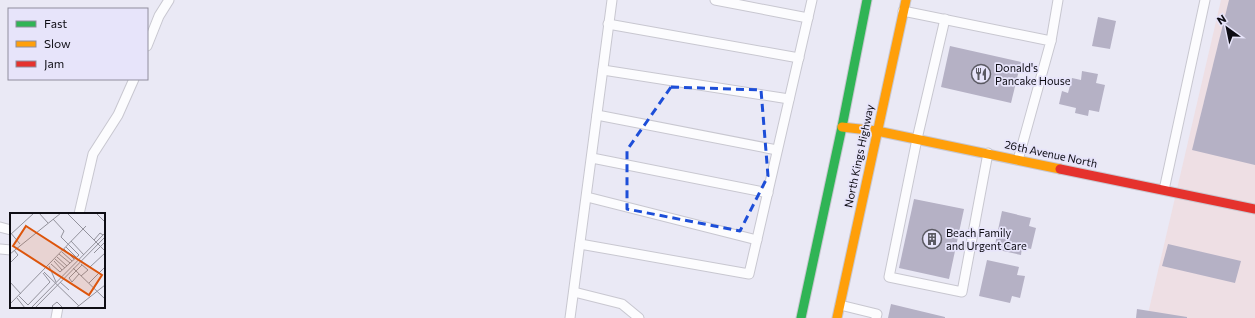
<svg xmlns="http://www.w3.org/2000/svg" width="1255" height="318" font-family="Commissioner,sans-serif">
	<rect width="100%" height="100%" fill="#eae9f5"/>
	<polygon fill="#eedfe4" points="1221,0 1255,0 1255,318 1147,318"/>
	<g fill="#b5b1c5">
		<polygon points="1229,0 1255,0 1255,165 1192,150"/>
		<polygon points="1098,17 1116,21 1110,49 1092,46"/>
		<polygon points="950,46 1021,62 1011,103 941,87"/>
		<polygon points="1082,71 1098,74 1096,83 1105,85 1099,112 1089,110 1088,116 1075,113 1076,108 1059,104 1062,91 1068,93 1072,78 1081,80"/>
		<polygon points="914,199 964,209 949,279 899,268"/>
		<polygon points="1002,211 1031,218 1029,226 1036,228 1031,249 1022,247 1021,255 994,249"/>
		<polygon points="1168,244 1241,261 1235,283 1162,266"/>
		<polygon points="987,260 1019,267 1017,275 1025,276 1020,298 1012,296 1010,303 979,296"/>
		<polygon points="891,304 945,317 945,318 888,318"/>
		<polygon points="1137,309 1187,317 1187,318 1136,318"/>
	</g>
	<g fill="none" stroke-linecap="round" stroke-linejoin="round">
		<defs>
			<g id="lane">
				<polyline points="715,0 808,18"/>
				<polyline points="903,11 1051,41 1018,160"/>
				<polyline points="945,19 917,139 889,277 962,292 988,153"/>
				<polyline points="608,24 799,58"/>
				<polyline points="1051,41 1058,0"/>
				<polyline points="147,46 159,16 169,0"/>
				<polyline points="603,70 789,99"/>
				<polyline points="597,115 777,150"/>
				<polyline points="592,158 768,193"/>
				<polyline points="1164,190 1205,0"/>
				<polyline points="587,197 757,240"/>
				<polyline points="79,214 93,154 118,115 134,79"/>
				<polyline points="0,227 11,230"/>
				<polyline points="580,244 749,274 812,0"/>
				<polyline points="0,249 11,250"/>
				<polyline points="574,292 622,304 639,318"/>
				<polyline points="840,305 877,314 876,318"/>
				<polyline points="56,318 58,307"/>
				<polyline points="570,318 612,0"/>
			</g>
			<polyline id="fast" points="801,318 842,127 867,0"/>
			<g id="slow">
				<polyline points="842,127 877,131 1060,169"/>
				<polyline points="837,318 906,0"/>
			</g>
			<polyline id="jam" points="1060,169 1255,209"/>
		</defs>
		<use href="#lane" stroke="#c8c7d0" stroke-width="11"/>
		<use href="#fast" stroke="#c8c7d0" stroke-width="11"/>
		<use href="#slow" stroke="#c8c7d0" stroke-width="11"/>
		<use href="#jam" stroke="#c8c7d0" stroke-width="11"/>
		<use href="#lane" stroke="#fcfcfe" stroke-width="9"/>
		<use href="#fast" stroke="#30b455" stroke-width="9"/>
		<use href="#slow" stroke="#ff9f0a" stroke-width="9"/>
		<use href="#jam" stroke="#e5322d" stroke-width="9"/>
	</g>
	<path fill="none" stroke="#1d4ed8" stroke-width="3" stroke-dasharray="8 5" stroke-linejoin="round" d="M671 87 761 90 768 176 740 231 627 209V150Z"/>
	<defs>
		<symbol id="restaurant-ring" viewBox="-11 -11 22 22"><circle r="9.5" fill="#e7e4fa" stroke="#5b5a63" stroke-width="1.5"/><path d="M-5-6h1v4h1v-4h1v4h1v-4h1v5L-1.5 .5V6h-2V.5L-5-1ZM5-6V6H3V1.5H1.5Q1.5-4 5-6Z" fill="#5b5a63"/></symbol>
		<symbol id="building-ring" viewBox="-11 -11 22 22"><circle r="9.5" fill="#e7e4fa" stroke="#5b5a63" stroke-width="1.5"/><path d="M-4-6H4V6H1V3H-1V6H-4ZM-2.5-4.3h1.7v1.8h-1.7ZM.8-4.3h1.7v1.8H.8ZM-2.5-1h1.7V.8h-1.7ZM.8-1h1.7V.8H.8Z" fill="#5b5a63"/></symbol>
	</defs>
	<g fill-rule="evenodd">
		<use href="#restaurant-ring" x="970" y="63" width="22" height="22"/>
		<use href="#building-ring" x="921" y="228" width="22" height="22"/>
	</g>
	<g text-anchor="middle" stroke-width="3.5" stroke-linejoin="round" paint-order="stroke">
		<g font-size="11" fill="#0e0d14" stroke="#e7e4fa" text-anchor="start">
			<text x="995" y="72">Donald's<tspan x="995" dy="13">Pancake House</tspan></text>
			<text x="946" y="237">Beach Family<tspan x="946" dy="13">and Urgent Care</tspan></text>
		</g>
		<g font-size="11" fill="#0e0d14" stroke="#e7e4fa">
			<text transform="translate(1051 154) rotate(12)" y="4">26th Avenue North</text>
			<text transform="translate(859 156) rotate(-78)" y="4">North Kings Highway</text>
		</g>
	</g>
	<g transform="translate(10 213)">
		<rect width="95" height="95" fill="#eae9f5"/>
		<path fill="none" stroke="#92919b" stroke-width="1" d="M29 0 38 10M57 0 95 38M86 0 95 9M43 6 54 18 51 24 58 31M0 19 10 31M0 22 24 0M84 27 90 20 93 22M61 28 74 42M56 34 66 44M54 36 64 46M52 39 62 48M84 40 95 29M0 41 51 0M49 41 60 50M47 44 57 53M45 46 55 55M44 48 52 57M0 50 8 42 4 37M41 51 50 59 69 42 58 31M39 53 46 69M80 54 95 40M63 55 95 86M34 59 69 93M69 61 62 69 59 65 72 52M71 63 78 57 71 51M0 69 11 81M50 69 59 77M79 70 95 54M9 83 18 92 40 69 33 60M7 85 15 95M0 91 76 13M21 95 95 20M25 95 95 24M44 95 42 93 47 89 53 95M66 95 95 72"/>
		<path fill="#dd550c" fill-opacity="0.15" stroke="#dd550c" stroke-width="2" d="M16 13 92 62 79 82 3 33Z"/>
		<rect width="95" height="95" fill="none" stroke="#0e0d14" stroke-width="2"/>
	</g>
	<rect x="8" y="8" width="140" height="72" fill="#e7e4fa" stroke="#908e9e"/>
	<rect x="16" y="21" width="20" height="6" fill="#30b455" stroke="#908e9e"/>
	<text x="44" y="28" font-size="12" fill="#0e0d14">Fast</text>
	<rect x="16" y="41" width="20" height="6" fill="#ff9f0a" stroke="#908e9e"/>
	<text x="44" y="48" font-size="12" fill="#0e0d14">Slow</text>
	<rect x="16" y="61" width="20" height="6" fill="#e5322d" stroke="#908e9e"/>
	<text x="44" y="68" font-size="12" fill="#0e0d14">Jam</text>
	<g transform="translate(1227 28) rotate(327)" stroke="#e7e4fa" stroke-width="3" paint-order="stroke">
	<path d="M0-3L7 15L0 10L-7 15Z" fill="#0e0d14"/>
	<text y="-6" font-size="11" font-weight="bold" text-anchor="middle" fill="#0e0d14">N</text>
	</g>
</svg>
